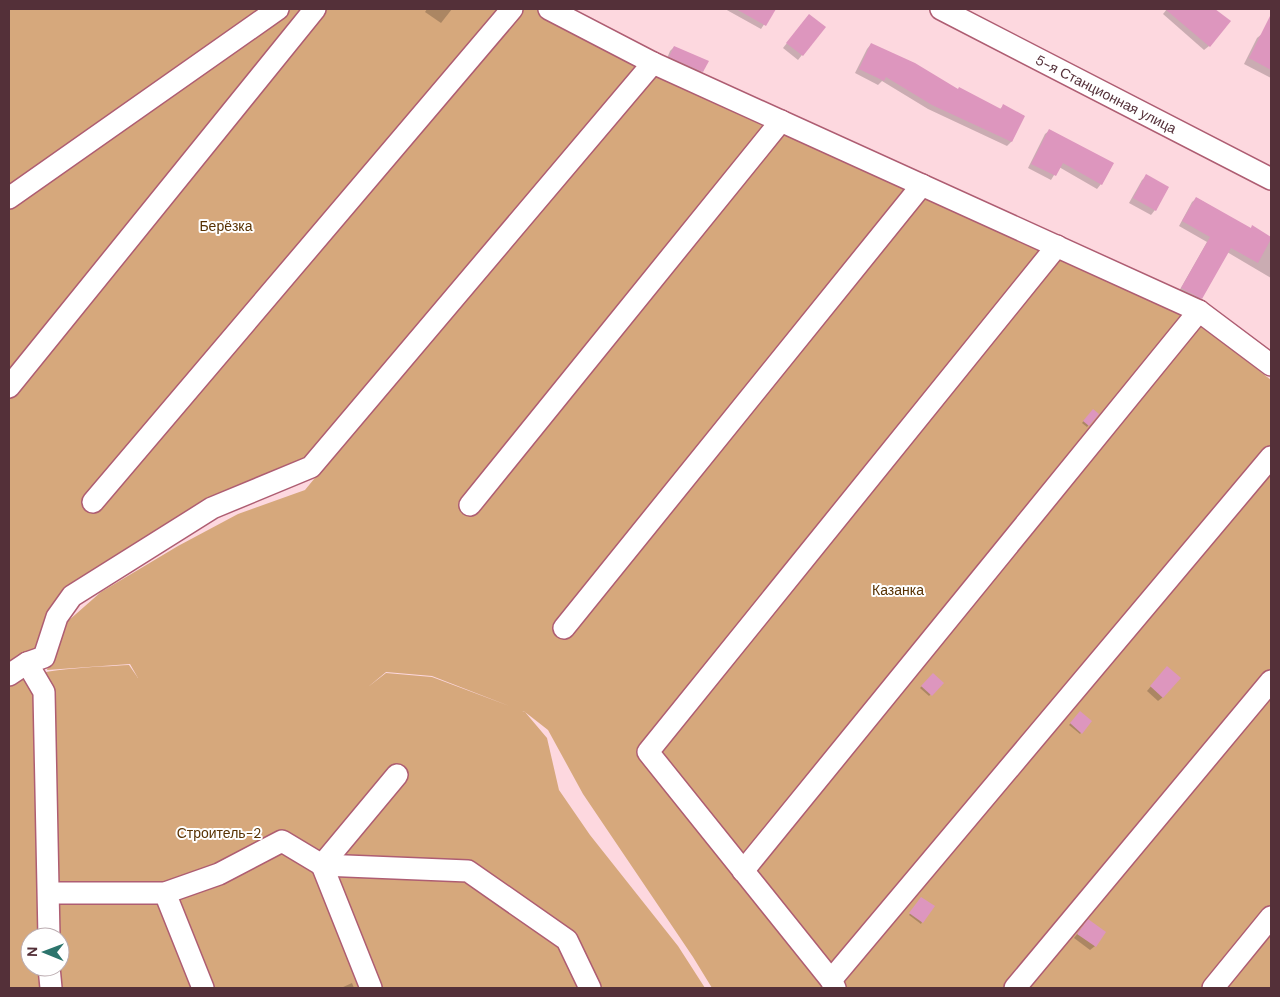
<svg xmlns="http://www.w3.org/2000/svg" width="1280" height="997" font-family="'DM Sans',sans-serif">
	<rect width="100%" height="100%" fill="#fdd8df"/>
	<g fill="#d6a87c" fill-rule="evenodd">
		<polygon points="9,9 564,9 653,58 294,480 206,514 64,606 38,650 9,668"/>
		<path d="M652 68 1178 307 1271 380V988H712L693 957 583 794 548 730 525 712 547 738 559 790 590 835 678 946 705 988H9V684C31 668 100 667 129 665L138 678 130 664 47 670 60 628 101 592 178 546 238 514 305 490ZM386 672 432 676 525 712 432 677 386 673 368 687ZM30 937H60V967H30Z"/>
	</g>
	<g fill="#0003">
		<polygon points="427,9 452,9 441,23 425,12"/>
		<polygon points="725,9 774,9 761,29"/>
		<polygon points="1167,9 1205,9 1213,16 1209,46 1204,50 1163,14"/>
		<polygon points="809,15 824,27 798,60 783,48"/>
		<polygon points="1263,33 1271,37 1271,78 1244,64 1257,38"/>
		<polygon points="871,44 958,90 999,110 1003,106 1024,116 1011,142 1007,146 928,109 882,81 878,85 855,73 867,49"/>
		<polygon points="674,47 702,71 698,76 666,61 670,51"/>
		<polygon points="1050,130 1112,164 1101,184 1097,189 1059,167 1051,180 1028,168 1045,134"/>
		<polygon points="1147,176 1168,188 1155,210 1151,215 1129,203 1142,180"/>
		<polygon points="1197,198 1250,229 1252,227 1271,238 1271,278 1227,252 1201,298 1197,302 1178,293 1207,242 1179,226 1192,202"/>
		<polygon points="1093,410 1097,414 1087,427 1082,423"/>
		<polygon points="1163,672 1163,697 1158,701 1147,691"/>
		<polygon points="933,675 942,683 929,696 920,688"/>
		<polygon points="1080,713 1090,722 1080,734 1069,725"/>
		<polygon points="920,900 922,922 921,924 909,915"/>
		<polygon points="1084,925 1095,946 1090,950 1074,938"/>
		<polygon points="352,983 354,988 341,988"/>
	</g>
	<g fill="#dd96be">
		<polygon points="736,9 776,9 766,26"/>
		<polygon points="1165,9 1215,9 1231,21 1210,47"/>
		<polygon points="809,14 826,27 803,56 786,43"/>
		<polygon points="1271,14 1271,70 1249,58"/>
		<polygon points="871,43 915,63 958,89 959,87 1001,109 1003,104 1025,116 1012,142 932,105 886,77 884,81 859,69"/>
		<polygon points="674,46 709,61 703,72 669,57"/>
		<polygon points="1049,129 1114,163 1102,185 1063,163 1056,176 1031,164"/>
		<polygon points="1146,174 1169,187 1156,211 1133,198"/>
		<polygon points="1196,197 1251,228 1252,225 1271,237 1271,239 1258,263 1231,248 1202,299 1181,288 1210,237 1182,221"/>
		<polygon points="1093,409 1099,414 1089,426 1083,421"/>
		<polygon points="1167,666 1181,678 1163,698 1150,686"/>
		<polygon points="933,673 944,683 932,696 921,686"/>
		<polygon points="1080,711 1092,721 1082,734 1070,723"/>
		<polygon points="921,897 935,906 923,923 909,913"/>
		<polygon points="1088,919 1106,932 1096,947 1077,934"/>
	</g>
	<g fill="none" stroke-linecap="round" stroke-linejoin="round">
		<defs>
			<g id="minor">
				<polyline points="549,9 653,63 1199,311 1271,365"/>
				<polyline points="941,9 1271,179"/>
				<polyline points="9,198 278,9"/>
				<polyline points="9,387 315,9"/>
				<polyline points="93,502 512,9"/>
				<polyline points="470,505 781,121"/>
				<polyline points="564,628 922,185"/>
				<polyline points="27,663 44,692 49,937"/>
				<polyline points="9,675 27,663 44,657 57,617 72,596 212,508 311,467 653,63"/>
				<polyline points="743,871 1199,311"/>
				<polyline points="49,893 165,893 219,874 282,841 322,865 468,871 567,940 590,988"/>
				<polyline points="165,893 203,988"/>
				<polyline points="49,967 51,988"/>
				<polyline points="831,980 1271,457"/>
				<polyline points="371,988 322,865 397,775"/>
				<polyline points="835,988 831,980 648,752 1057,246"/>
				<polyline points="1015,988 1271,681"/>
				<polyline points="1213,988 1271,917"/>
			</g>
		</defs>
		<use href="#minor" stroke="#ae5d72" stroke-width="24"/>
		<use href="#minor" stroke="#fff" stroke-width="21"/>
	</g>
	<g text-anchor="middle" stroke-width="4" stroke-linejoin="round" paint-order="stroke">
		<g font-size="14" fill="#543039" stroke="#fff">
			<text transform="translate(1106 94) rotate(27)" y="5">5-я Станционная улица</text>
		</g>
		<g font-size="14" fill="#583203" stroke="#fff">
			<text x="226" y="231">Берёзка</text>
			<text x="898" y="595">Казанка</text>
			<text x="219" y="838">Строитель-2</text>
		</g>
	</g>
	<rect width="1280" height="997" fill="none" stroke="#543039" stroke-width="20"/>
	<g transform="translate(45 952) rotate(271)"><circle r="24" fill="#ffffff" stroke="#bbacb0"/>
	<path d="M0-4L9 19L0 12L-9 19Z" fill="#2c746c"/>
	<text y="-8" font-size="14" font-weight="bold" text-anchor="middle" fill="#543039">N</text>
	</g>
</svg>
